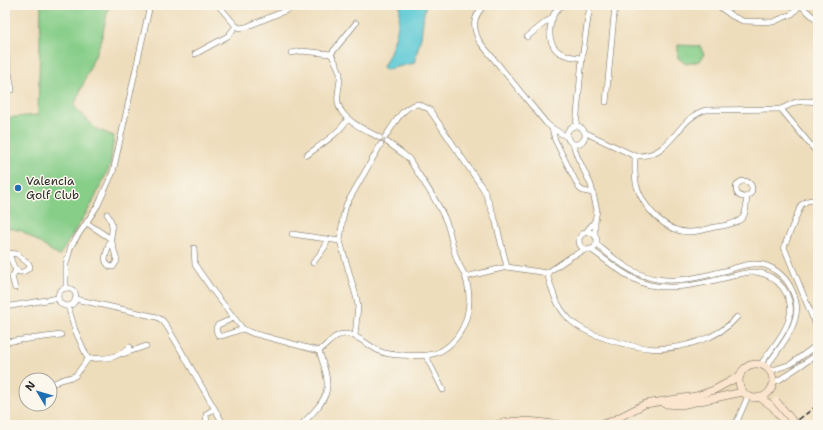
<svg xmlns="http://www.w3.org/2000/svg" width="823" height="430" font-family="'Shantell Sans',sans-serif">
	<rect width="100%" height="100%" fill="#fbf7ec"/>
	<filter id="ink" filterUnits="userSpaceOnUse"><feTurbulence type="fractalNoise" baseFrequency=".025" numOctaves="2"/><feDisplacementMap in="SourceGraphic" scale="8" xChannelSelector="R" yChannelSelector="G"/><feConvolveMatrix kernelMatrix="1 2 1 2 8 2 1 2 1" color-interpolation-filters="sRGB"/></filter>
	<filter id="wash" filterUnits="userSpaceOnUse"><feTurbulence type="fractalNoise" baseFrequency=".012" numOctaves="4" result="noise"/><feDisplacementMap in="SourceGraphic" scale="16" xChannelSelector="R" yChannelSelector="G"/><feGaussianBlur stdDeviation="0.9" result="paint"/><feColorMatrix in="noise" values="0 0 0 0 0 0 0 0 0 0 0 0 0 0 0 0 0 1.4 0 .05"/><feComposite in="paint" operator="in"/></filter>
	<g filter="url(#wash)">
		<rect width="100%" height="100%" fill="#edb"/>
		<g fill="#87ce89" stroke="#597c5a">
			<polygon points="41,5 109,5 101,41 74,106 96,129 114,136 110,166 92,204 59,256 22,231 5,227 5,118 38,115"/>
			<polygon points="678,45 700,46 704,55 700,61 686,64 678,58"/>
		</g>
		<path fill="#5ecad5" stroke="#447a80" d="M400 5H426L424 13 421 37 414 63 385 70 383 66C392 53 401 21 400 5Z"/>
	</g>
	<g filter="url(#ink)">
		<g fill="none" stroke-linecap="round" stroke-linejoin="round">
			<defs>
				<g id="street">
					<polyline points="218,5 236,26"/>
					<path d="M484 5C473 18 472 25 479 41L546 123 552 128 567 137"/>
					<path d="M564 5C550 9 546 36 554 47 560 56 572 57 582 58"/>
					<polyline points="717,5 732,16 743,21 773,22 792,14 800,5 818,21"/>
					<polyline points="527,37 547,21 553,18"/>
					<polyline points="5,49 12,90"/>
					<polyline points="291,53 302,51 331,54"/>
					<polyline points="195,54 228,36 236,26 240,28 246,27 299,5"/>
					<path d="M331 54C334 60 339 67 340 74 341 87 333 100 342 112 350 124 368 131 380 138"/>
					<polyline points="331,54 356,23"/>
					<polyline points="606,102 615,5"/>
					<polyline points="781,109 818,154"/>
					<polyline points="576,126 582,58 590,5"/>
					<circle cx="576" cy="135" r="9"/>
					<polyline points="552,128 555,140 579,188 583,191 593,193"/>
					<path d="M584 132 635 156C673 158 676 118 706 110L781 109 796 102 806 101 818 102"/>
					<path d="M385 137C394 125 402 106 418 104L429 109 484 190 495 219 507 267"/>
					<polyline points="573,144 577,156 591,185 597,210 595,221 595,236"/>
					<path d="M307 155C322 144 337 135 348 119"/>
					<path d="M635 156C635 166 634 177 637 187 644 208 666 233 690 232 698 232 707 229 715 227 723 226 738 224 743 217 747 212 746 202 747 196"/>
					<circle cx="744" cy="189" r="8"/>
					<polyline points="818,199 807,201 801,205 784,247 818,331"/>
					<path d="M87 223 111 239 117 261 113 267C108 267 106 263 105 259 108 243 118 228 107 214"/>
					<circle cx="588" cy="241" r="9"/>
					<polyline points="585,233 595,221"/>
					<polyline points="292,234 340,241"/>
					<path d="M596 244C614 258 632 275 656 279 680 283 704 276 728 270 737 267 747 263 757 264 771 264 785 276 791 288 793 292 795 297 796 302 801 324 778 350 766 367"/>
					<polyline points="194,248 195,265 213,291 243,329 252,333 319,351"/>
					<path d="M590 249C608 261 630 281 650 285 676 291 703 283 729 277 737 275 747 271 755 272 767 273 776 279 783 288 788 295 792 306 790 314 788 330 770 351 761 364"/>
					<path d="M9 253 17 254 29 264 30 267C16 281 12 263 9 253Z"/>
					<polyline points="313,263 325,247 328,239"/>
					<path d="M547 273C552 291 556 305 569 319 579 329 594 335 607 339 641 350 665 353 699 341 715 336 727 329 737 317"/>
					<polyline points="465,277 507,267 547,273 572,256 585,250"/>
					<polyline points="15,288 12,277 16,270"/>
					<polyline points="66,288 66,264 71,246 98,205 113,172 150,5"/>
					<circle cx="67" cy="297" r="9"/>
					<polyline points="75,299 157,317 163,321 168,328 224,425"/>
					<polyline points="68,306 75,330 88,359"/>
					<polyline points="5,307 58,298"/>
					<polyline points="234,318 218,325 216,328 217,333 219,336 222,336 243,329"/>
					<polyline points="355,336 358,306 356,296 340,241 343,217 346,205 381,144"/>
					<polyline points="5,342 61,335"/>
					<path d="M319 351C324 347 330 341 335 337 351 327 366 345 379 351 389 356 416 356 427 355 440 354 449 347 457 337 470 319 472 296 465 276 463 270 459 266 457 260 452 247 451 232 445 219 436 198 421 179 409 159L402 153 387 142"/>
					<polyline points="123,354 146,346"/>
					<polyline points="426,356 443,390"/>
					<polyline points="770,371 791,364 818,344"/>
					<polyline points="773,382 779,380 818,354"/>
					<path d="M50 385 61 380 75 376 79 371 88 359C108 357 112 361 130 347"/>
					<polyline points="207,425 206,414 214,409"/>
					<path d="M301 425C330 396 333 391 319 351"/>
					<polyline points="734,425 738,419 748,396"/>
				</g>
				<g id="secondary">
					<circle cx="756" cy="381" r="17"/>
					<polyline points="759,397 772,406 787,425"/>
					<polyline points="665,404 681,405 743,392"/>
					<path d="M496 425C518 417 540 423 563 425"/>
					<polyline points="598,425 610,422 645,404 696,396 714,390 740,376"/>
				</g>
			</defs>
			<use href="#street" stroke="#6f695d" stroke-width="6"/>
			<use href="#secondary" stroke="#6f695d" stroke-width="8"/>
			<use href="#street" stroke="#fff" stroke-width="5"/>
			<use href="#secondary" stroke="#fce5cf" stroke-width="7"/>
			<polyline stroke="#2b2b2b" stroke-width="1.5" stroke-dasharray="6 3" stroke-linecap="butt" points="791,425 818,405"/>
			<defs>
				<polyline id="secondary-bridge" points="776,401 796,425"/>
			</defs>
			<use href="#secondary-bridge" stroke="#6f695d" stroke-width="8" stroke-linecap="butt"/>
			<use href="#secondary-bridge" stroke="#fce5cf" stroke-width="7"/>
		</g>
	</g>
	<circle fill="#1f6fb2" stroke="#fbf7ec" stroke-width="1.5" cx="18" cy="188" r="4"/>
	<g text-anchor="middle" stroke-width="3" stroke-linejoin="round" paint-order="stroke">
		<g font-size="12" fill="#2b2b2b" stroke="#fbf7ec" text-anchor="start">
			<text x="26" y="185">Valencia<tspan x="26" dy="14">Golf Club</tspan></text>
		</g>
	</g>
	<rect width="823" height="430" fill="none" stroke="#fbf7ec" stroke-width="20"/>
	<g transform="translate(38 392) rotate(308)"><circle r="19" fill="#fbf7ec" stroke="#a8a59f"/>
	<path d="M0-3L7 15L0 10L-7 15Z" fill="#1f6fb2"/>
	<text y="-6" font-size="11" font-weight="bold" text-anchor="middle" fill="#2b2b2b">N</text>
	</g>
</svg>
